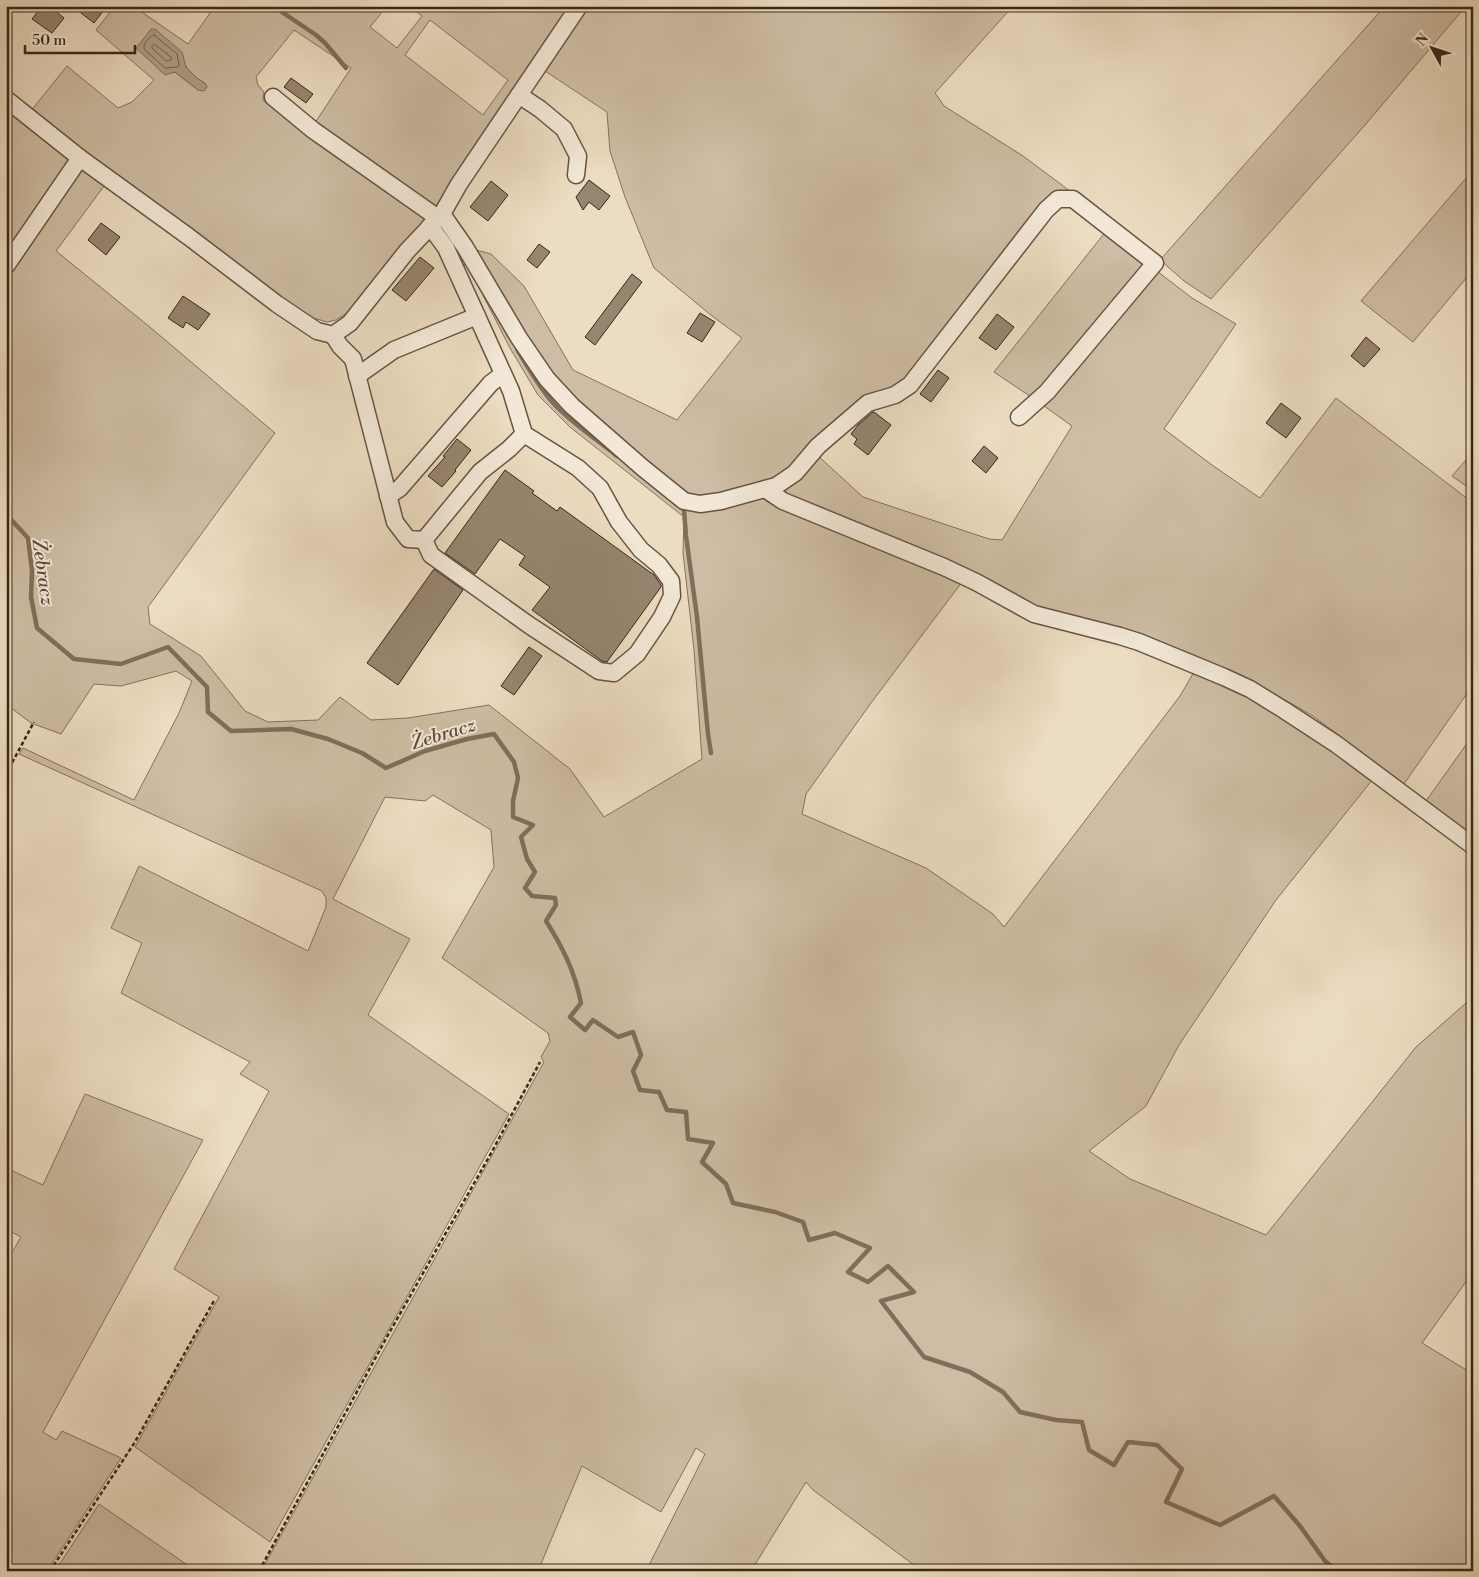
<svg xmlns="http://www.w3.org/2000/svg" width="1479" height="1577" font-family="'Libre Bodoni',serif">
	<rect width="100%" height="100%" fill="#ecdcc1"/>
	<filter id="stains"><feTurbulence type="fractalNoise" baseFrequency=".004" numOctaves="4"/><feColorMatrix values="0 0 0 0 .2 0 0 0 0 .09 0 0 0 0 .02 0 0 0 .5 -.17"/></filter>
	<radialGradient id="worn" r=".72"><stop offset=".6" stop-color="#630" stop-opacity="0"/><stop offset="1" stop-color="#630" stop-opacity=".3"/></radialGradient>
	<g fill="#cebda4" stroke="#84725e" fill-rule="evenodd">
		<path d="M115 6H133L188 44 215 6H387L370 27 397 48 422 16 409 6H557L566 13 435 211 313 126 351 68 294 30 256 77 258 85 264 92 263 100 348 160 429 219 362 299 347 313 336 320 327 322 297 313 30 112 67 66 118 108 132 102 154 80 96 30ZM430 20 508 80 483 115 405 55ZM182 52C184 69 192 76 206 84L198 90 175 72 169 73Z"/>
		<path d="M588 6H1013L935 93 944 106 1023 156 1074 194H1058L907 380 817 455 863 497 989 539 1002 540 1072 426 1040 403 1153 268 1192 298 1236 324 1164 429 1212 465 1260 498 1336 398 1473 503V685L1404 784 1313 716 1245 677V695L1321 740 1373 779 1276 900 1179 1045 1146 1106 1089 1151 1130 1179 1266 1235 1416 1047 1473 997V1272L1422 1343 1473 1374V1571H922L813 1490 806 1482 751 1571H646L705 1454 696 1448 661 1512 582 1466 538 1571H261L544 1062 541 1057 550 1041 548 1033 442 958 494 867 491 830 433 795 425 801 385 797 333 899 410 939 368 1015 509 1114 270 1542 135 1447 219 1297 174 1269 269 1091 240 1074 250 1062 121 993 142 943 111 928 139 866 308 951 326 907V898L322 891 19 754 23 748 134 800 179 713 192 681 176 671 121 686 94 684 61 734 31 723 6 704V272L80 167 107 182 56 251 151 328 275 433 148 607 150 624 201 656 245 711 268 722 318 720 340 697 371 720 408 718 489 705 570 769 604 817 702 759 694 650 683 553 684 517 570 427 538 395 510 348 467 264 461 267 455 253 465 247 491 254 524 286 573 370 677 420 742 338 712 316 654 268 625 197 610 151 607 112 542 69ZM962 582 1194 672 1180 696 1004 927 993 914 926 868 802 814 806 794 871 703Z"/>
		<polygon points="1385,6 1466,6 1365,125 1211,299 1184,281 1160,260"/>
		<polygon points="9,107 64,154 70,162 6,253 6,110"/>
		<polygon points="1473,170 1473,270 1413,342 1361,301"/>
		<polygon points="1107,230 1149,264 1034,399 994,372"/>
		<polygon points="1473,452 1473,491 1452,476"/>
		<polygon points="1473,735 1473,835 1426,801"/>
		<polygon points="85,1094 203,1140 43,1432 56,1440 62,1431 121,1458 47,1571 6,1571 6,1484 12,1475 6,1471 6,1263 21,1237 6,1229 6,1168 43,1185"/>
		<polygon points="99,1504 196,1571 55,1571"/>
	</g>
	<polygon fill="#af9e87" stroke="#806e5a" points="151,29 155,29 182,52 186,67 197,78 206,84 207,87 204,91 198,90 175,72 165,75 137,49 137,47"/>
	<g fill="none" stroke-linecap="round" stroke-linejoin="round">
		<g stroke="#74624f" stroke-width="1">
			<path d="M154 35 177 54 179 65 178 67 165 68 144 49C143 44 149 36 154 35Z"/>
			<polygon points="154,44 171,57 171,60 166,61 152,48 152,46"/>
		</g>
		<g stroke="#806e5a" stroke-width="4.5">
			<polyline points="273,6 316,35 325,43 346,68"/>
			<path d="M517 349C528 368 540 388 554 404 573 424 596 439 617 456"/>
			<polyline points="680,505 684,510 686,536 697,617 708,734 711,753"/>
			<path d="M6 514 28 538 32 571 31 597 37 628 74 659 121 664 168 647 207 687 208 712 231 731 291 729 328 739 362 753 386 768 425 751 467 739 494 734 514 762 518 778 513 801V817L533 825 521 837 527 859 535 872 525 888 532 896 555 898 556 905 546 921C563 948 575 972 581 1003L570 1017 585 1030 593 1020 618 1037 633 1032 641 1055 633 1071 640 1090 659 1092 667 1110 686 1112 688 1139 713 1143 702 1162 726 1184 733 1203 775 1212 803 1222 809 1240 835 1233 870 1248 848 1272 868 1282 888 1266 914 1292 881 1301 924 1357 970 1372 1003 1392 1020 1412 1056 1420 1082 1422 1089 1450 1114 1465 1128 1442 1157 1445 1182 1469 1166 1502 1220 1525 1274 1496 1300 1526 1325 1561 1337 1571"/>
		</g>
	</g>
	<g fill="#96856f" stroke="#392717">
		<polygon points="42,6 49,6 64,18 52,33 32,19"/>
		<polygon points="72,6 107,6 94,23"/>
		<polygon points="291,78 313,94 306,103 284,87"/>
		<polygon points="589,180 610,196 599,210 589,202 583,210 576,197"/>
		<polygon points="491,181 508,195 488,221 470,207"/>
		<polygon points="101,223 120,237 106,255 88,240"/>
		<polygon points="539,244 550,252 537,268 527,260"/>
		<polygon points="420,257 434,268 406,301 392,290"/>
		<polygon points="632,274 642,282 595,345 585,337"/>
		<polygon points="183,296 210,314 198,330 186,322 183,328 168,318"/>
		<polygon points="700,313 715,322 702,342 687,333"/>
		<polygon points="997,314 1014,327 996,350 979,338"/>
		<polygon points="1366,337 1380,349 1364,367 1351,356"/>
		<polygon points="938,370 949,378 931,402 920,394"/>
		<polygon points="1281,403 1301,418 1286,438 1266,423"/>
		<polygon points="873,412 874,412 891,425 868,455 854,444 857,439 851,434 858,425"/>
		<polygon points="457,439 471,450 455,470 456,471 442,487 428,476 445,457 443,456"/>
		<polygon points="984,446 998,458 986,473 972,461"/>
		<polygon points="505,470 534,491 532,493 557,511 560,507 654,575 661,585 661,587 607,662 602,661 532,610 550,587 519,565 525,556 500,539 475,574 445,553"/>
		<polygon points="434,569 463,590 398,685 367,663"/>
		<polygon points="529,647 542,656 514,695 501,686"/>
	</g>
	<g fill="none" stroke-linecap="round" stroke-linejoin="round">
		<defs>
			<g id="minor">
				<polyline points="519,95 540,109 564,129 578,156 576,175"/>
				<polyline points="273,97 313,130 438,218"/>
				<polyline points="6,99 80,158 189,237 277,304 317,331 333,335 350,323 407,251 442,214 459,184 579,6"/>
				<polyline points="442,214 465,247 519,338 547,379 572,406 643,468 684,501 700,504 721,501 776,486 795,473 818,446 868,403 895,395 910,385 1046,210 1058,199 1073,199 1155,263 1047,392 1019,417"/>
				<polyline points="6,266 80,158"/>
				<polyline points="333,335 340,346 353,359 395,522 408,539 424,540 480,472 509,449 524,434 511,391 446,248 430,226"/>
				<polyline points="357,376 394,350 477,316"/>
				<polyline points="765,489 783,501 944,567 976,582 1034,614 1120,636 1139,642 1224,677 1250,689 1284,710 1336,744 1473,846"/>
				<polyline points="388,496 400,488 491,383 503,374"/>
				<polyline points="424,540 431,555 529,625 599,671 614,673 637,654 662,617 672,596 671,581 659,565 641,550 619,522 600,488 578,468 524,434"/>
			</g>
		</defs>
		<use href="#minor" stroke="#665442" stroke-width="19"/>
		<g stroke="#392717" stroke-width="2.5" stroke-dasharray="4 2.5" stroke-linecap="butt">
			<polyline points="6,774 34,722"/>
			<polyline points="50,1571 135,1442 215,1299"/>
			<polyline points="259,1571 388,1335 489,1157 540,1062"/>
		</g>
		<use href="#minor" stroke="#f3e8d7" stroke-width="16"/>
	</g>
	<g text-anchor="middle" stroke-width="4" stroke-linejoin="round" paint-order="stroke">
		<g font-size="19" font-style="italic" fill="#5c4b39" stroke="#f3e8d7">
			<text transform="translate(44 572) rotate(82)" y="7">Żebracz</text>
			<text transform="translate(443 733) rotate(-17)" y="7">Żebracz</text>
		</g>
	</g>
	<rect width="1479" height="1577" fill="none" stroke="#ecdcc1" stroke-width="25"/>
	<rect x="8" y="8" width="1464" height="1562" fill="none" stroke="#392717" stroke-width="2.5"/>
	<rect x="12" y="12" width="1454" height="1552" fill="none" stroke="#392717"/>
	<g transform="translate(1432 48) rotate(310)" stroke="#f3e8d7" stroke-width="4" paint-order="stroke">
	<path d="M0-4L9 19L0 12L-9 19Z" fill="#392717"/>
	<text y="-8" font-size="14" font-weight="bold" text-anchor="middle" fill="#392717">N</text>
	</g>
	<path d="M25 45v8h110v-8" fill="none" stroke="#392717" stroke-width="2.5"/>
	<text x="32" y="45" font-size="15" fill="#392717" stroke="#f3e8d7" stroke-width="4" paint-order="stroke">50 m</text>
	<rect width="100%" height="100%" filter="url(#stains)"/>
	<rect width="100%" height="100%" fill="url(#worn)"/>
</svg>
